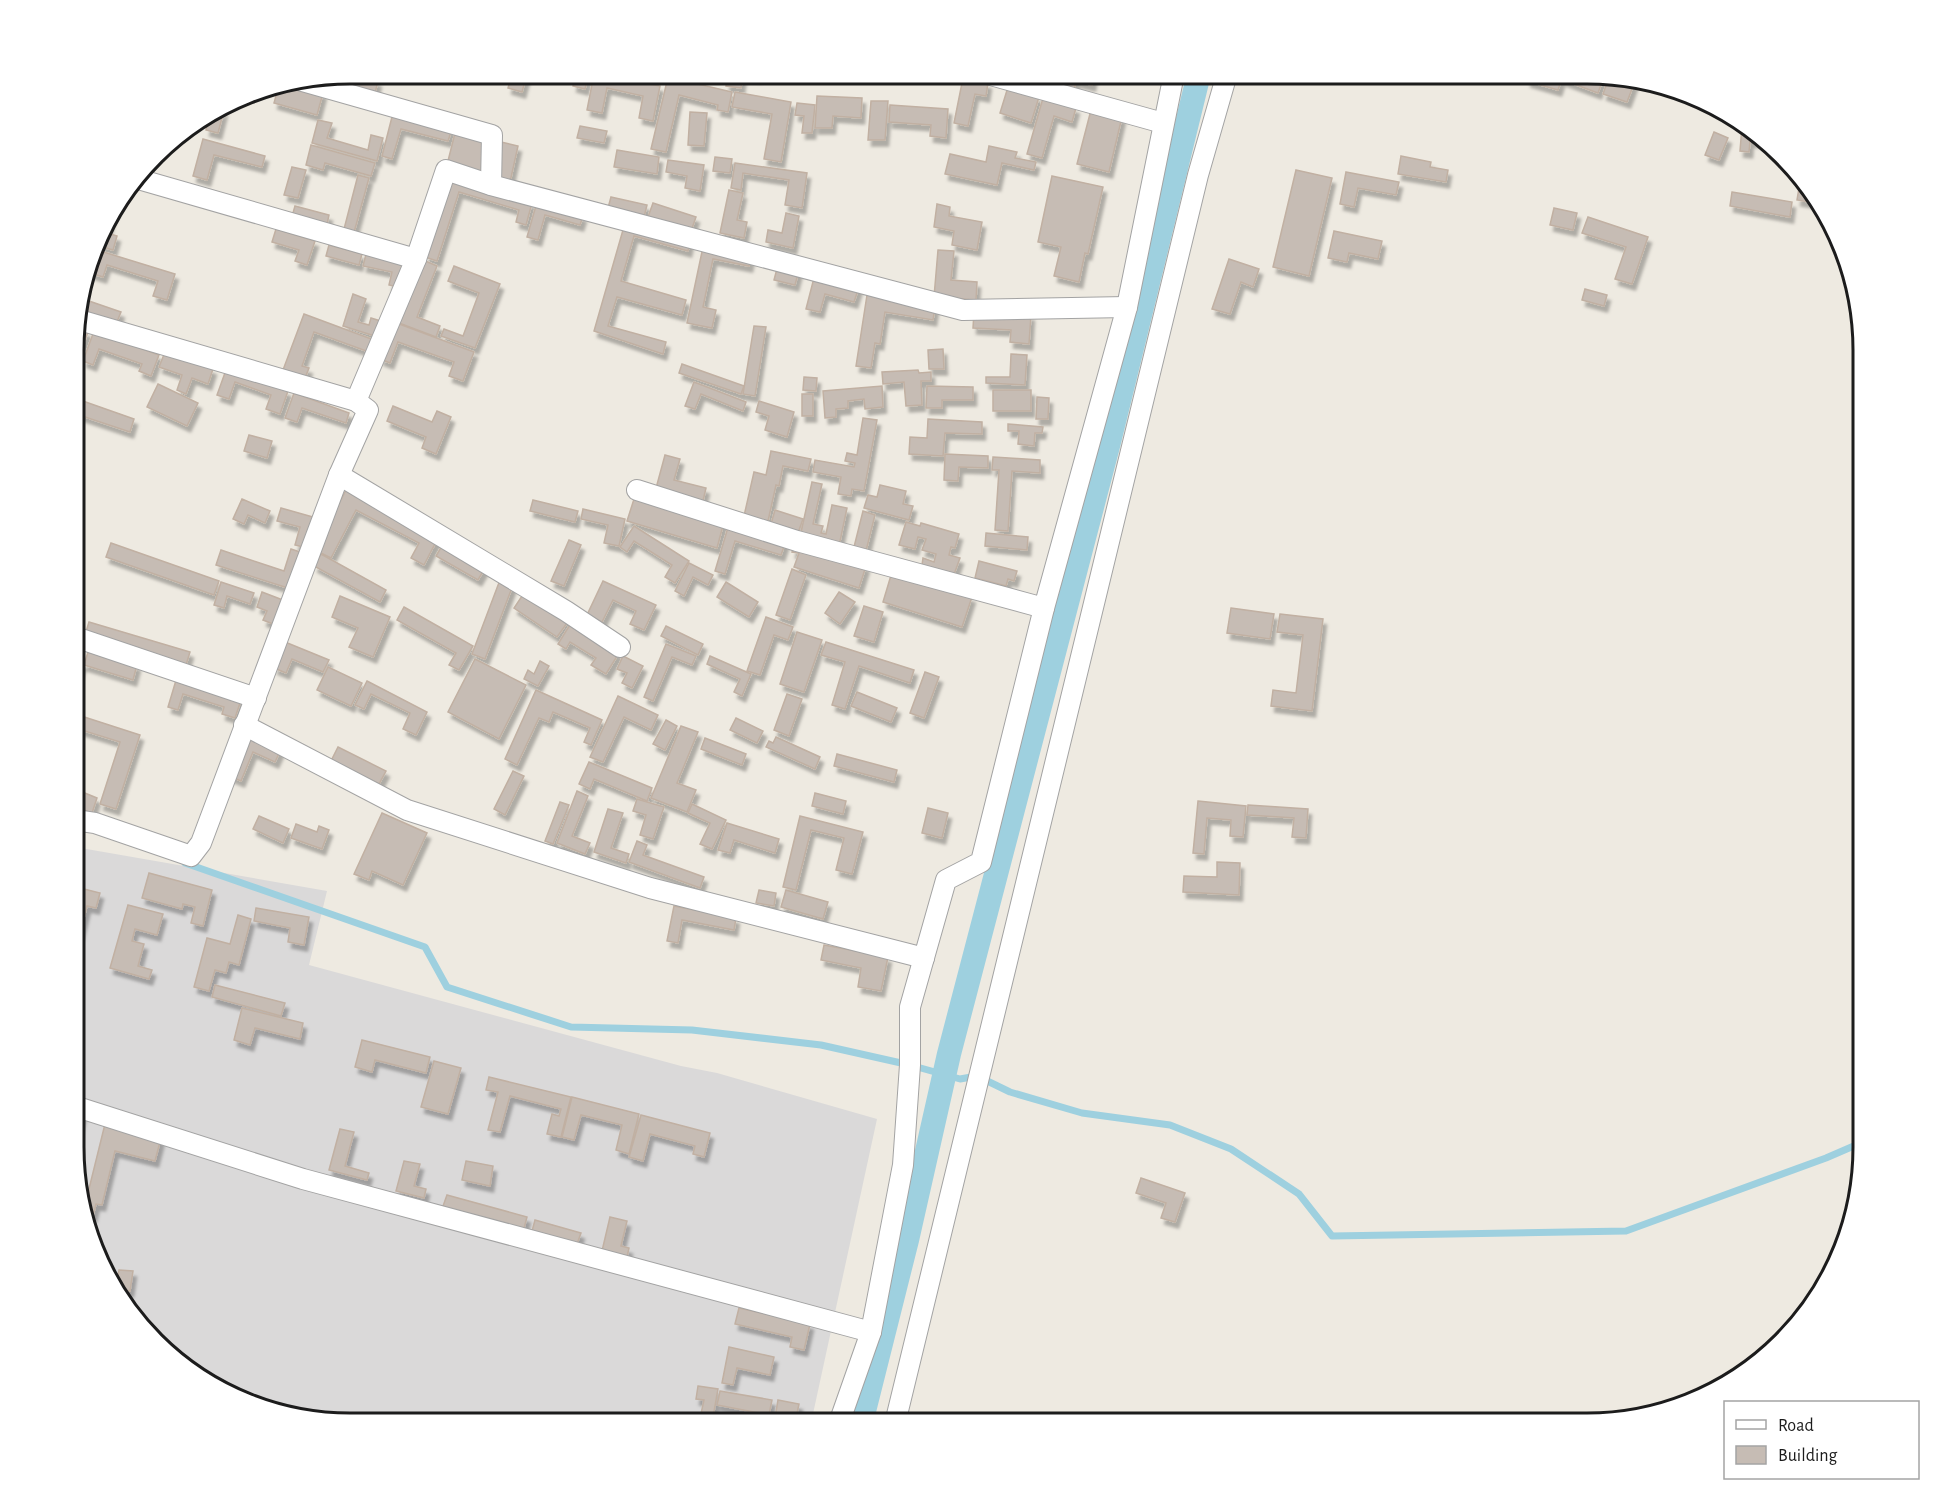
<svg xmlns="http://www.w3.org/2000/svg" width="1937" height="1497" font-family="'Alegreya Sans',sans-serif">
	<defs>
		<filter id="shadow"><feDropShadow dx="3.5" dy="6" stdDeviation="1.5" flood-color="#0004"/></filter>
	</defs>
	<rect width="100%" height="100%" fill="#eeeae1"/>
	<polygon fill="#dad9d9" points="75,847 327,891 309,965 681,1066 717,1073 877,1119 811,1423 332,1423 244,1403 168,1355 102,1270 74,1166"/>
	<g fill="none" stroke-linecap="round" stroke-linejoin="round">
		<polyline stroke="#9ed0df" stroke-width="7" points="185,863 425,947 447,987 571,1027 692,1030 821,1045 910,1065 960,1079 977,1076 1010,1092 1082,1113 1170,1125 1231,1149 1299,1194 1332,1236 1626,1231 1826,1158 1863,1142"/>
		<polyline stroke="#9ed0df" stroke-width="24" points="861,1423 907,1240 949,1054 1108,446 1199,74"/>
	</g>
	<g fill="#c6bcb4" stroke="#c1b0a2" stroke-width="1.5" filter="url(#shadow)">
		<polygon points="348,74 378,81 375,93 345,85"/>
		<polygon points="512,74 527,74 522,92 508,88"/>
		<polygon points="576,74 589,74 585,89 573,86"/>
		<polygon points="594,74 660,86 653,121 639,118 643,96 607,88 602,113 587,110"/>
		<polygon points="728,74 758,74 757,77 743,74 741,88 726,86"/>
		<polygon points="1044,74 1078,74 1074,90 1042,82"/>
		<polygon points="1079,74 1094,74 1092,85 1078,82"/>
		<polygon points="1529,74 1550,74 1562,78 1558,90 1527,81"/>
		<polygon points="1566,74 1589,74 1603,79 1598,93 1563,80"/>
		<polygon points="668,77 732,92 728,112 717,110 718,105 679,95 666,152 651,149"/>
		<polygon points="963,78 988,83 986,96 975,94 968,126 954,123"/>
		<polygon points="1621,78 1635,81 1627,102 1603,94 1608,80 1619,84"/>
		<polygon points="287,84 323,93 317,115 274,103 279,85"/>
		<polygon points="1008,87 1039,97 1031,123 1000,113"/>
		<polygon points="735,92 791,102 781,162 764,159 772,114 732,107"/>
		<polygon points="817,96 862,98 861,118 833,116 832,128 815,128"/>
		<polygon points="1043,98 1076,108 1072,122 1054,116 1042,158 1027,154"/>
		<polygon points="871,101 888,101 885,140 868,140"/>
		<polygon points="797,103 815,105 812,133 802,133 804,116 795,115"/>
		<polygon points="890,105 948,109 946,138 930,136 931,125 889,122"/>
		<polygon points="224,110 218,133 206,130 209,118"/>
		<polygon points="1091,110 1122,117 1109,172 1077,164"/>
		<polygon points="690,112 707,113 704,146 688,145"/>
		<polygon points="393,113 452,129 448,141 401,129 392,159 382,156"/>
		<polygon points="318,120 332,123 327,138 368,150 371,135 383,138 377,161 312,143"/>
		<polygon points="580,126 607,131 604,143 577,138"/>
		<polygon points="1742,126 1745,127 1770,143 1750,141 1749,152 1740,151"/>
		<polygon points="456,129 490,137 481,174 447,165"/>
		<polygon points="1714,132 1728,138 1719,160 1705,155"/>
		<polygon points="203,139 265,156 262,167 214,155 207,180 193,176"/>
		<polygon points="501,142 518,146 510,182 493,178"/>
		<polygon points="311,145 375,163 371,176 325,163 323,170 306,165"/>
		<polygon points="989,146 1017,152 1015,158 1036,162 1034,170 1002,163 997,185 945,174 950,154 986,162"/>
		<polygon points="617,150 659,157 657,174 614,167"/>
		<polygon points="1401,156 1431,162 1430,167 1448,170 1446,182 1398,174"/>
		<polygon points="715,157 732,159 730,173 713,171"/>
		<polygon points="668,160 704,165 700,191 685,188 687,176 666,172"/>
		<polygon points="735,163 807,173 802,208 785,205 789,180 743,173 741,190 731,188"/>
		<polygon points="292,167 306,170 298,198 284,195"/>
		<polygon points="1296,170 1332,178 1309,276 1273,267"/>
		<polygon points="1346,172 1399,182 1396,195 1358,188 1354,207 1340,204"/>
		<polygon points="358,175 369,178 353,236 343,233"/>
		<polygon points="1052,176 1103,187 1088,254 1085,253 1079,282 1054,276 1061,247 1038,242"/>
		<polygon points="450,177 532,203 526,225 516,222 519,210 459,192 437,261 425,257"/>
		<polygon points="1800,182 1810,195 1809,202 1797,200"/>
		<polygon points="729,190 743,193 737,220 747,222 744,238 720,233"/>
		<polygon points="1732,192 1792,202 1790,217 1730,206"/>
		<polygon points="611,197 647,205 644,217 608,208"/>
		<polygon points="537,202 583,216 580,225 545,215 538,240 527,237"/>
		<polygon points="653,203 696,217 691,231 648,217"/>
		<polygon points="937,204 950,207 949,216 982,222 977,250 952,245 954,231 934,227"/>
		<polygon points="115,206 107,233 117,236 113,250 99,246 110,212"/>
		<polygon points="295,206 329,215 326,229 291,220"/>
		<polygon points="1554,208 1577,213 1573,230 1550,225"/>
		<polygon points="786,213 799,216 793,248 766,242 768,230 782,233"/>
		<polygon points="1588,217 1648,237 1632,284 1615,279 1626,247 1582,233"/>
		<polygon points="625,223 690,241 688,251 634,236 621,281 686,300 682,315 617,297 608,326 666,342 663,354 594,331"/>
		<polygon points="276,229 315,241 307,265 295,261 299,250 272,242"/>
		<polygon points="1334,231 1382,241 1378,259 1349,253 1347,262 1328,258"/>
		<polygon points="329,245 362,254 359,265 326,256"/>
		<polygon points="703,247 751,257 749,266 713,259 703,307 716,310 712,328 687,323"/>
		<polygon points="97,250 175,274 167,300 153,296 158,281 107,265 103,277 90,273"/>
		<polygon points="938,250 954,251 951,280 977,282 976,300 934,297"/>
		<polygon points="366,254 407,262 402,288 389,285 392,272 363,266"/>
		<polygon points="1229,259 1259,269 1253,287 1241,282 1230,314 1212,309"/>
		<polygon points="423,260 437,266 417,317 440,326 436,337 399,323"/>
		<polygon points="778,265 799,270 795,285 774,280"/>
		<polygon points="454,266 500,284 475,348 441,336 444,329 463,336 479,293 448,281"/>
		<polygon points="815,274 859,287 854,302 825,294 820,312 806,309"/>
		<polygon points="1585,289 1607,295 1604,306 1582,300"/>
		<polygon points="353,294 366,299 358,322 369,325 371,318 384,322 378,337 343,326"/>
		<polygon points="867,295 935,307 933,320 885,312 880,344 875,343 871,368 856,366"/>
		<polygon points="89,301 121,312 116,324 84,313"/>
		<polygon points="974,312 1031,315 1029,344 1010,342 1011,330 973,328"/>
		<polygon points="304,314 374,340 369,352 314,332 302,366 309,368 305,378 283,370"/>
		<polygon points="394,322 474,352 463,381 449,376 454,362 398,342 390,363 380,359"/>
		<polygon points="754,326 766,327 755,396 743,394"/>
		<polygon points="76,328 88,332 78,359 76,358"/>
		<polygon points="94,331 159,355 151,376 139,371 142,364 99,349 93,365 83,361"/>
		<polygon points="943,349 944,369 929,369 928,350"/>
		<polygon points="165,352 213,369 208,384 192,378 186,394 177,390 182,375 159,367"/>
		<polygon points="1011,354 1027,355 1025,385 986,383 986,377 1010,377"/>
		<polygon points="682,364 744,386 741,394 679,373"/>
		<polygon points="226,370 288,391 280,414 266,409 271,395 235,382 229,399 217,395"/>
		<polygon points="918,370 919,373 931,372 931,381 921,381 922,405 906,406 904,382 883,384 882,372"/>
		<polygon points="804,377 817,378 816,391 803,390"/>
		<polygon points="694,382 746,402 743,411 701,394 695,409 685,406"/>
		<polygon points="158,384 198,403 187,426 147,407"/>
		<polygon points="882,386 883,407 865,409 864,399 848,401 848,408 836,409 836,417 825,418 823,391"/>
		<polygon points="927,386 973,387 973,400 942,400 942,408 926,408"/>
		<rect x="993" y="390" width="38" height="21"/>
		<polygon points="294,393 349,413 346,423 302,408 297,422 285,418"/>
		<rect x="802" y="394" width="11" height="22"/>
		<polygon points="1037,397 1049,398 1048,419 1036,419"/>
		<polygon points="80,400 134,419 130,432 76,414"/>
		<polygon points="759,401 794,412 787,437 765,430 769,416 756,412"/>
		<polygon points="393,406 432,422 437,411 451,417 436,454 422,448 426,437 387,421"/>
		<polygon points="863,418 877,420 864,491 852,489 851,496 838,494 841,477 813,472 815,460 854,467 855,463 845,461 847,453 857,455"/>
		<polygon points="928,419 982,422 982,434 945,433 943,456 909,454 910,437 927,438"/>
		<polygon points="1008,424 1043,427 1042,433 1035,433 1034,446 1018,444 1019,431 1008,431"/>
		<polygon points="249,435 272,441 267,458 244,451"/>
		<polygon points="771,451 811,459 808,471 783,466 779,486 776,485 768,521 744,516 754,472 766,475"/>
		<polygon points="945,454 988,456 988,468 959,467 958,481 944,480"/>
		<polygon points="665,455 680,459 674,480 706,488 702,505 655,492"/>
		<polygon points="993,457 1040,460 1040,473 1012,471 1008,531 995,530 999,470 992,470"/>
		<polygon points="812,482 822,484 813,524 823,526 821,533 826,534 832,505 847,508 839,546 800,537"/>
		<polygon points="880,485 906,491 903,504 913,506 909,520 864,508 868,495 877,497"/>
		<polygon points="346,490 438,538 424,565 411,558 419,543 356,510 331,558 315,550"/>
		<polygon points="635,496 724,522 717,548 627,521"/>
		<polygon points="242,499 270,511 265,523 248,515 244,524 233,519"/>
		<polygon points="533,500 578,511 575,522 530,511"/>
		<polygon points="281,508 320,519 311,549 295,545 300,527 277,521"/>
		<polygon points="583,509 625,519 619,546 604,543 608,525 581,519"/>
		<polygon points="775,510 803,519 798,533 771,524"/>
		<polygon points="863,511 875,515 865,555 853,551"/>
		<polygon points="906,522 920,526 921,523 959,534 955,548 951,547 949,555 960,558 952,580 922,565 923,558 934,562 936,554 922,550 926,539 918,537 915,549 899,545"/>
		<polygon points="729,524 786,541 781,555 735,541 725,574 715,571"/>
		<polygon points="634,526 689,561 675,583 665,577 672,565 634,541 627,552 620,547"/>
		<polygon points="986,533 1028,537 1027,550 985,546"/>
		<polygon points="569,540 581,545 564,586 551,581"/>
		<polygon points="111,543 219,581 214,595 106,557"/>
		<polygon points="794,543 866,566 859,588 794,567 799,553 792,552"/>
		<polygon points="443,544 485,568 478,580 436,556"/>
		<polygon points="291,549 303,553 291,589 216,565 221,550 284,571"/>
		<polygon points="321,554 386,590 380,602 314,566"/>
		<polygon points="979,561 1017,571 1014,581 1008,579 1006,586 975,578"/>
		<polygon points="689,563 713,575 708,585 693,577 684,596 675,591"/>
		<polygon points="792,569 806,575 790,620 776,615"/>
		<polygon points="892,572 972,597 962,627 883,602"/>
		<polygon points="500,580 513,585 485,659 472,654"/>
		<polygon points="603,581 656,605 644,630 630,624 636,611 613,600 602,622 587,615"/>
		<polygon points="221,582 254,593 250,604 227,596 224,608 214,605"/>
		<polygon points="726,582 758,602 749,617 717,597"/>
		<polygon points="526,590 570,619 557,637 514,608"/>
		<polygon points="262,592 288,602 278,626 263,620 267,611 257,607"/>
		<polygon points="839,592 855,602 840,624 825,613"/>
		<polygon points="340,596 390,617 373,657 349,647 358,628 332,617"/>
		<polygon points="864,606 883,612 874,642 854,636"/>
		<polygon points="404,607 473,646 459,670 449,665 456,653 397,620"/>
		<polygon points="1231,608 1274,614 1270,639 1227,633"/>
		<polygon points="1280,614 1323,619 1312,711 1271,706 1273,690 1296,693 1303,635 1277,632"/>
		<polygon points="766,617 793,627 788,640 774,635 760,675 747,671"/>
		<polygon points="89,622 190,652 186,665 85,635"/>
		<polygon points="571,623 619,653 606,674 591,665 596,658 570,642 566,649 558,644"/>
		<polygon points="666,626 703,644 698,655 661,636"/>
		<polygon points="797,632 822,640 804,692 780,684"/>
		<polygon points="285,642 329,660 323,672 292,659 286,673 274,668"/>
		<polygon points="826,642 914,670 910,683 859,666 845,709 832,705 845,662 821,655"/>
		<polygon points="666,644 696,656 692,665 672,657 653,701 644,697"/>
		<polygon points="88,652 137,665 133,680 84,665"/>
		<polygon points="623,656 643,666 632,688 622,683 627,673 617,669"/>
		<polygon points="710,656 751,674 742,696 734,692 740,679 707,664"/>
		<polygon points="475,659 526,685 499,739 448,712"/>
		<polygon points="75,660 83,663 75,684"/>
		<polygon points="540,661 549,666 538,686 524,679 528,670 534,674"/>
		<polygon points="328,667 362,683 351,706 317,690"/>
		<polygon points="925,672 939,677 924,718 910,713"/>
		<polygon points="177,677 242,697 235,718 222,714 224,707 183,694 178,710 168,707"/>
		<polygon points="367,681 427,712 416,735 403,729 410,713 371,694 364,709 355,705"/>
		<polygon points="536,690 602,720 591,745 584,742 590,728 553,712 549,722 539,718 517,765 505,759"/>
		<polygon points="857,692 897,708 891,722 851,706"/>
		<polygon points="787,694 802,699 789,736 774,730"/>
		<polygon points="618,696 658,715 651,730 624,717 603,762 590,757"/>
		<polygon points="75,714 140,735 116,809 100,804 120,742 75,728"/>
		<polygon points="736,718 763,731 757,743 730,730"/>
		<polygon points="666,720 677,726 665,750 653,744"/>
		<polygon points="681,726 698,732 677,783 696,790 687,812 651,798"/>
		<polygon points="246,732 282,747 275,762 253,752 241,781 227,775"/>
		<polygon points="776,737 820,757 815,769 766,747 769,741 773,743"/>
		<polygon points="705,738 746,754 742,765 701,749"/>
		<polygon points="338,747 386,771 379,784 331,761"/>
		<polygon points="837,754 897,770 894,782 834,766"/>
		<polygon points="589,762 652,788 647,801 594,779 590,789 579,784"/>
		<polygon points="513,771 524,776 505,815 494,809"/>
		<polygon points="75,789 97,798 92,813 75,807"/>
		<polygon points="577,791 588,796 572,836 590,843 585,854 557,843"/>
		<polygon points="815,793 846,801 843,814 812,806"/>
		<polygon points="637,799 664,807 653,839 640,835 646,815 633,811"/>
		<polygon points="1198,801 1246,806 1243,837 1230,836 1231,820 1207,818 1204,854 1193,853"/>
		<polygon points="560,802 569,805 553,844 545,841"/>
		<polygon points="692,804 726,820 712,849 700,844 710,823 688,813"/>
		<polygon points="1248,805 1308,809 1306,838 1292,837 1294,818 1247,815"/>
		<polygon points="928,808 948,813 942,838 922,833"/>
		<polygon points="608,809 623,813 611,848 629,854 626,863 594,852"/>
		<polygon points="382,813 427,833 403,885 372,871 369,880 354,874"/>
		<polygon points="259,816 289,829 283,843 253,829"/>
		<polygon points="800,816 863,832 852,874 836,870 844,838 811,830 796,890 783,887"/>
		<polygon points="727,823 779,839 775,853 734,840 730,853 718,850"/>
		<polygon points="296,824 317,832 319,826 329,830 322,849 291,838"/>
		<polygon points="637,841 647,845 643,855 704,877 700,888 629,862"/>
		<polygon points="1217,862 1240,863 1239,895 1183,892 1184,876 1217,877"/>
		<polygon points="149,873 212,890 203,926 191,923 195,907 183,904 182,909 142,898"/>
		<polygon points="76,887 100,893 96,908 87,906 80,934 75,933"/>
		<polygon points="759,890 776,893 774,906 756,903"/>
		<polygon points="786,890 828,902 823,919 781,907"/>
		<polygon points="128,905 163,914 157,935 135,929 132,941 144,944 138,966 152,970 149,979 110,968"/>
		<polygon points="674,906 736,918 734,930 682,920 678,943 667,941"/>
		<polygon points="256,908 309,917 304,945 288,942 290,928 254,921"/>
		<polygon points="238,915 251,919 239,965 229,962 226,973 215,970 209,991 194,987 207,938 230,944"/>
		<polygon points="824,945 888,957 881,991 858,987 861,968 821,960"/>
		<polygon points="215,985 285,1003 281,1016 212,997"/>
		<polygon points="242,1008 303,1023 300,1039 255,1028 250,1045 234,1040"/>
		<polygon points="362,1040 430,1057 426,1073 375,1060 372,1072 355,1067"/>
		<polygon points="434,1061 461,1068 448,1114 421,1107"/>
		<polygon points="489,1077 571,1097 561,1137 547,1134 552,1114 559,1116 561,1109 510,1096 500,1132 488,1130 498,1092 486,1090"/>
		<polygon points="572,1097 639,1114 629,1154 616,1150 622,1125 581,1115 574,1140 562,1137"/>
		<polygon points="74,1111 83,1112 76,1140 74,1139"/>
		<polygon points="641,1115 710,1133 704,1157 693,1154 695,1146 650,1134 643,1161 629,1157"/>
		<polygon points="105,1124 161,1138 155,1161 115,1151 102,1205 96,1204 93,1216 87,1214 85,1205"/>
		<polygon points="340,1129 354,1132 345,1166 369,1173 367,1180 329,1170"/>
		<polygon points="404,1161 420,1164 414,1186 426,1189 424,1198 396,1191"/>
		<polygon points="466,1161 493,1166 490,1186 462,1180"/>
		<polygon points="1141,1178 1185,1193 1175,1222 1161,1218 1166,1203 1136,1193"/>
		<polygon points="447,1195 527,1217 523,1232 442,1209"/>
		<polygon points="610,1217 627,1221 621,1246 629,1248 627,1257 602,1251"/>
		<polygon points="535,1220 581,1233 577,1244 532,1231"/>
		<polygon points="119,1270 133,1271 130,1291 116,1288"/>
		<polygon points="739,1308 810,1324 804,1350 790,1347 792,1337 735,1324"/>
		<polygon points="729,1347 774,1357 770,1375 737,1368 733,1385 722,1383"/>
		<polygon points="698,1386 718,1389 712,1423 699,1423 704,1400 696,1399"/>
		<polygon points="720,1391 772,1400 769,1415 717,1405"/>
		<polygon points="778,1400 799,1404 795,1423 774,1423"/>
	</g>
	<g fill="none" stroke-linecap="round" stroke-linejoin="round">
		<defs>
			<g id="street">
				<polyline points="987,74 1163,123"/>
				<polyline points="302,81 492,135 491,185"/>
				<polyline points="138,179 416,259"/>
				<polyline points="76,319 356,401"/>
				<polyline points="339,475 566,611 620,647"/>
				<polyline points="637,490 797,541 1044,608"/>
				<polyline points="75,637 256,698"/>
				<polyline points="244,725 407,810 650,888 924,958"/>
				<polyline points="75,820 95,823 191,856 201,843 339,475 368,410 356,401 416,259 446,170 491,185 963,310 1127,307"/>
				<polyline points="74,1106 303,1179 871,1332"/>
				<polyline points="839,1423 871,1332 903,1165 910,1065 910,1007 946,880 981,862 1044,608 1127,307 1174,74"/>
				<polyline points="895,1423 1198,175 1227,74"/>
			</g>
		</defs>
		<use href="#street" stroke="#a3a3a3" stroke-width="22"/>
		<use href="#street" stroke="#fff" stroke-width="20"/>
	</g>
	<path d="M0 0H1937V1497H0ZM350 84H1587A266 266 0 0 1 1853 350V1147A266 266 0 0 1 1587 1413H350A266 266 0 0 1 84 1147V350A266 266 0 0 1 350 84Z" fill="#fff" fill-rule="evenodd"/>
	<path fill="none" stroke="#1c1c1c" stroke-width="3" d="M350 84H1587A266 266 0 0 1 1853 350V1147A266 266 0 0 1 1587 1413H350A266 266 0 0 1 84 1147V350A266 266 0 0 1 350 84Z"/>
	<rect x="1724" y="1401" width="195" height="78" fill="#ffffff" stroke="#a4a4a4" stroke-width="1.5"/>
	<rect x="1736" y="1420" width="30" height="9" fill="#ffffff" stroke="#a4a4a4" stroke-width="1.5"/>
	<text x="1778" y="1431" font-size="18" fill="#1c1c1c">Road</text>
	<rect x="1736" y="1446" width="30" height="18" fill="#c6bcb4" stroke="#a4a4a4" stroke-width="1.5"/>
	<text x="1778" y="1461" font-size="18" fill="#1c1c1c">Building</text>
</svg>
